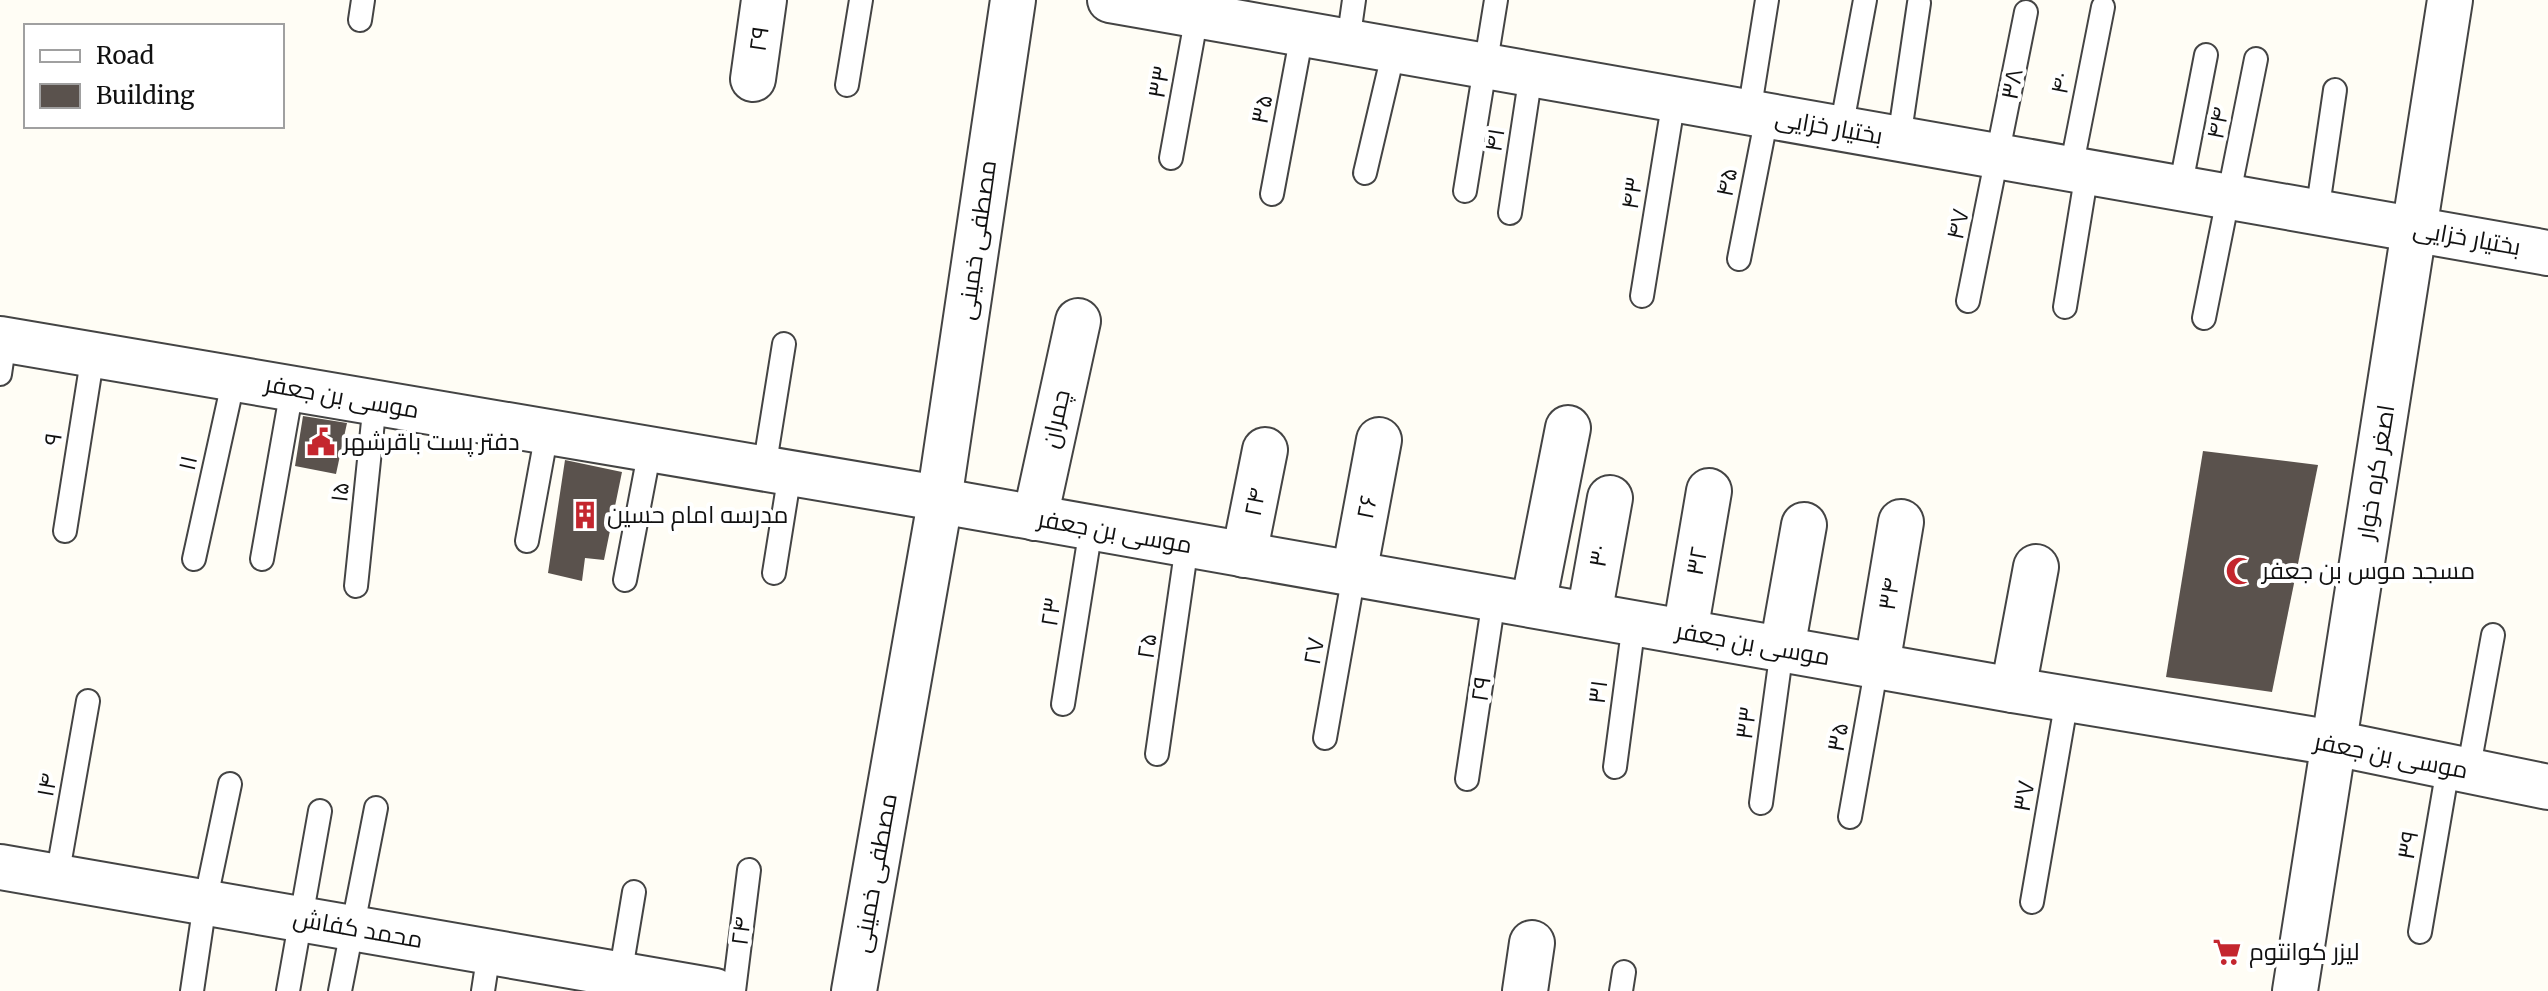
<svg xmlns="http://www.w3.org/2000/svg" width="2548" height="991" font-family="Merriweather,Cairo,serif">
	<rect width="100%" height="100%" fill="#fffdf5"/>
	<g fill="#5a524d">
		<polygon points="303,416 347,423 336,474 295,466"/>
		<polygon points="2203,451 2318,465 2272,692 2166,677"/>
		<polygon points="565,460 622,472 604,560 585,558 582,581 548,573"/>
	</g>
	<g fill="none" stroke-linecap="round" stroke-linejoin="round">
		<defs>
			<g id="service">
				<polyline points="360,20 363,0"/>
				<polyline points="1348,42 1354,0"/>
				<polyline points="847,85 861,0"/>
				<polyline points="1749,113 1767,0"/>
				<polyline points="1841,129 1865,0"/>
				<polyline points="1899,139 1919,3"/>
				<polyline points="1171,158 1197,15"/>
				<polyline points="2071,169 2103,7"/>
				<polyline points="1365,173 1394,50"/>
				<polyline points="2180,189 2206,55"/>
				<polyline points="1465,191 1496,0"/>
				<polyline points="1272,194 1302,34"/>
				<polyline points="1510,213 1531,74"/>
				<polyline points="2317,213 2335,90"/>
				<polyline points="1739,259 1767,116"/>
				<polyline points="1642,296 1674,99"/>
				<polyline points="1968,301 2026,12"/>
				<polyline points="2065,307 2087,172"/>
				<polyline points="2204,318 2256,59"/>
				<polyline points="0,374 5,340"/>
				<polyline points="764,469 784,344"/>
				<polyline points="65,531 93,354"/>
				<polyline points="527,541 547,432"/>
				<polyline points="194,559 234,378"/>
				<polyline points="262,559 292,389"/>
				<polyline points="774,573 790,473"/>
				<polyline points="625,580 650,449"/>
				<polyline points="356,586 375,402"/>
				<polyline points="1063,704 1091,528"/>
				<polyline points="1325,738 1354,574"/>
				<polyline points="1157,754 1187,545"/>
				<polyline points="1615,767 1634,623"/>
				<polyline points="2468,772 2493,635"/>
				<polyline points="1467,779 1494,599"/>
				<polyline points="1761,803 1782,649"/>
				<polyline points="1850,817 1877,665"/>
				<polyline points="57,877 88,701"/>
				<polyline points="2032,902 2067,699"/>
				<polyline points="2420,932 2448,768"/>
				<polyline points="619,982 634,892"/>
				<polyline points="192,991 205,903 230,784"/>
				<polyline points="288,991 320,811"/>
				<polyline points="340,991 376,808"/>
				<polyline points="483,991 489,952"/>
				<polyline points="734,991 749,870"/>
				<polyline points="1621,991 1624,972"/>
			</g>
			<g id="minor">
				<polyline points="1110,0 2548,253"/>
				<polyline points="753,79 764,0"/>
				<polyline points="0,339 920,495"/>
				<polyline points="942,480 1013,0"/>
				<polyline points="958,504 2013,690 2334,743 2548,787"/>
				<polyline points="1035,518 1078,321"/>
				<polyline points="1244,555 1265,450"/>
				<polyline points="1354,574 1379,440"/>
				<polyline points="1533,605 1568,428"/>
				<polyline points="1589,615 1610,498"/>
				<polyline points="1685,632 1709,491"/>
				<polyline points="1782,649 1804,525"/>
				<polyline points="1877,665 1901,522"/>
				<polyline points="2013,690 2036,567"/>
				<polyline points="0,867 715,991"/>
				<polyline points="854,991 937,519"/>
				<polyline points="1525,991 1532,943"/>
				<polyline points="2295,991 2450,0"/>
			</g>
		</defs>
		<use href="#service" stroke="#444" stroke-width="26"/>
		<use href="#minor" stroke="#444" stroke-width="48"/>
		<use href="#service" stroke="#fff" stroke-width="22"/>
		<use href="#minor" stroke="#fff" stroke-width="44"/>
	</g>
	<defs>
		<symbol id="civic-bare" viewBox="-9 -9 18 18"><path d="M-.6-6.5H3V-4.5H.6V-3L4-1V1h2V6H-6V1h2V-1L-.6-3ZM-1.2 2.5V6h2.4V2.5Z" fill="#c4262e" stroke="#fff" stroke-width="2.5" paint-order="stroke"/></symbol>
		<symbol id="building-bare" viewBox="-9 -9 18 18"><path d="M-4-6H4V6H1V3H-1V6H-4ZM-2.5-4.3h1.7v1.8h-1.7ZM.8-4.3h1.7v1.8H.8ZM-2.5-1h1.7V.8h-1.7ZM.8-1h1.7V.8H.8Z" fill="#c4262e" stroke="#fff" stroke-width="2.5" paint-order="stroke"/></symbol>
		<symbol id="mosque-bare" viewBox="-9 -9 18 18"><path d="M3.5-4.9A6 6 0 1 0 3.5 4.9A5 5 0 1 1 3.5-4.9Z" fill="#c4262e" stroke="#fff" stroke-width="2.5" paint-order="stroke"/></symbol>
		<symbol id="supermarket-bare" viewBox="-9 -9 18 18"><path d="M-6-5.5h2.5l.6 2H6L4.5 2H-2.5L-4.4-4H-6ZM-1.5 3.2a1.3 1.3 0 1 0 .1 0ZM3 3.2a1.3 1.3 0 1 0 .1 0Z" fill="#c4262e" stroke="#fff" stroke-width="2.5" paint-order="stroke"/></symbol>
	</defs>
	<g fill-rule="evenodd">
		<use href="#civic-bare" x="301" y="422" width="40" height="40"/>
		<use href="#building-bare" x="565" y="495" width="40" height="40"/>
		<use href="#mosque-bare" x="2220" y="551" width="40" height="40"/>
		<use href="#supermarket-bare" x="2207" y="932" width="40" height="40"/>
	</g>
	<g text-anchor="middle" stroke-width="8" stroke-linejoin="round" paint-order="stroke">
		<g font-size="24" fill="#111" stroke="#fff">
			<text transform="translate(759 39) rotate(-82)" y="8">۲۹</text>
			<text transform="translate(1159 82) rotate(-80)" y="8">۳۳</text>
			<text transform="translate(2061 83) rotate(-79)" y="8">۴۰</text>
			<text transform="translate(2012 84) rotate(-79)" y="8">۳۸</text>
			<text transform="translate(1262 109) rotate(-79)" y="8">۳۵</text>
			<text transform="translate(2218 123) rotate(-79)" y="8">۴۴</text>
			<text transform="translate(1829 127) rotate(10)" y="8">بختیار خزایی</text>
			<text transform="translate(1495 140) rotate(-81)" y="8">۴۱</text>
			<text transform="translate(1727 182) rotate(-79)" y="8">۴۵</text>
			<text transform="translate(1632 193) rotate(-81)" y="8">۴۳</text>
			<text transform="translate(1958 224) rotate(-78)" y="8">۴۷</text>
			<text transform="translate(2467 238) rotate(10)" y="8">بختیار خزایی</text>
			<text transform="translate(977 240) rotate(-82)" y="8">مصطفی خمینی</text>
			<text transform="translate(342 397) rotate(10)" y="8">موسی بن جعفر</text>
			<text transform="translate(1056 419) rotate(-78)" y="8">چمران</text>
			<text transform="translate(53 439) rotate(-81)" y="8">۹</text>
			<text transform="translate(188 463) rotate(-77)" y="8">۱۱</text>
			<text transform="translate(2376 472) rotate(-81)" y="8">اصغر کره خوار</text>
			<text transform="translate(340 492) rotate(-84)" y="8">۱۵</text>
			<text transform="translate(1255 502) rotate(-79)" y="8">۲۴</text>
			<text transform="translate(1367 507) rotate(-79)" y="8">۲۶</text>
			<text transform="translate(1115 532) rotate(10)" y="8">موسی بن جعفر</text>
			<text transform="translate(1599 556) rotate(-80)" y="8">۳۰</text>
			<text transform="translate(1697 561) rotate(-80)" y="8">۳۲</text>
			<text transform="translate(1889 594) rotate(-81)" y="8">۳۴</text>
			<text transform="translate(1051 612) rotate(-81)" y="8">۲۳</text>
			<text transform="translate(1753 644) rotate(10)" y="8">موسی بن جعفر</text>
			<text transform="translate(1147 646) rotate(-82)" y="8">۲۵</text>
			<text transform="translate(1314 651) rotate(-80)" y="8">۲۷</text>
			<text transform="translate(1481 689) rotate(-82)" y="8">۲۹</text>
			<text transform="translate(1598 692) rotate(-83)" y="8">۳۱</text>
			<text transform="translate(1746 723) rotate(-82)" y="8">۳۳</text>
			<text transform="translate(1838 737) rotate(-80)" y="8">۳۵</text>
			<text transform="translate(2391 756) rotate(11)" y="8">موسی بن جعفر</text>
			<text transform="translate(47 785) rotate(-80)" y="8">۱۴</text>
			<text transform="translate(2024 796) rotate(-80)" y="8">۳۷</text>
			<text transform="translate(2408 845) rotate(-80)" y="8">۳۹</text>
			<text transform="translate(875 873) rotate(-80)" y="8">مصطفی خمینی</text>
			<text transform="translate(358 929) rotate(10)" y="8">محمد کفاش</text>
			<text transform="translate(741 931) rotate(-83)" y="8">۲۴</text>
		</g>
		<g font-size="24" fill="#111" stroke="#fff" text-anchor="start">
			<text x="343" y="450">دفتر پست باقرشهر</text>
			<text x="607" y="523">مدرسه امام حسین</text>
			<text x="2262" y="579">مسجد موس بن جعفر</text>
			<text x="2249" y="960">لیزر کوانتوم</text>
		</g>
	</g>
	<rect x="24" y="24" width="260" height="104" fill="#ffffff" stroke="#a0a0a0" stroke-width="2"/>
	<rect x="40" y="50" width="40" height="12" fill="#ffffff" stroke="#a0a0a0" stroke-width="2"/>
	<text x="96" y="64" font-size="24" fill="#111111">Road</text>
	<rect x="40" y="84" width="40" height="24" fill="#5a524d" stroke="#a0a0a0" stroke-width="2"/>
	<text x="96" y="104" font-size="24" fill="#111111">Building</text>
</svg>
